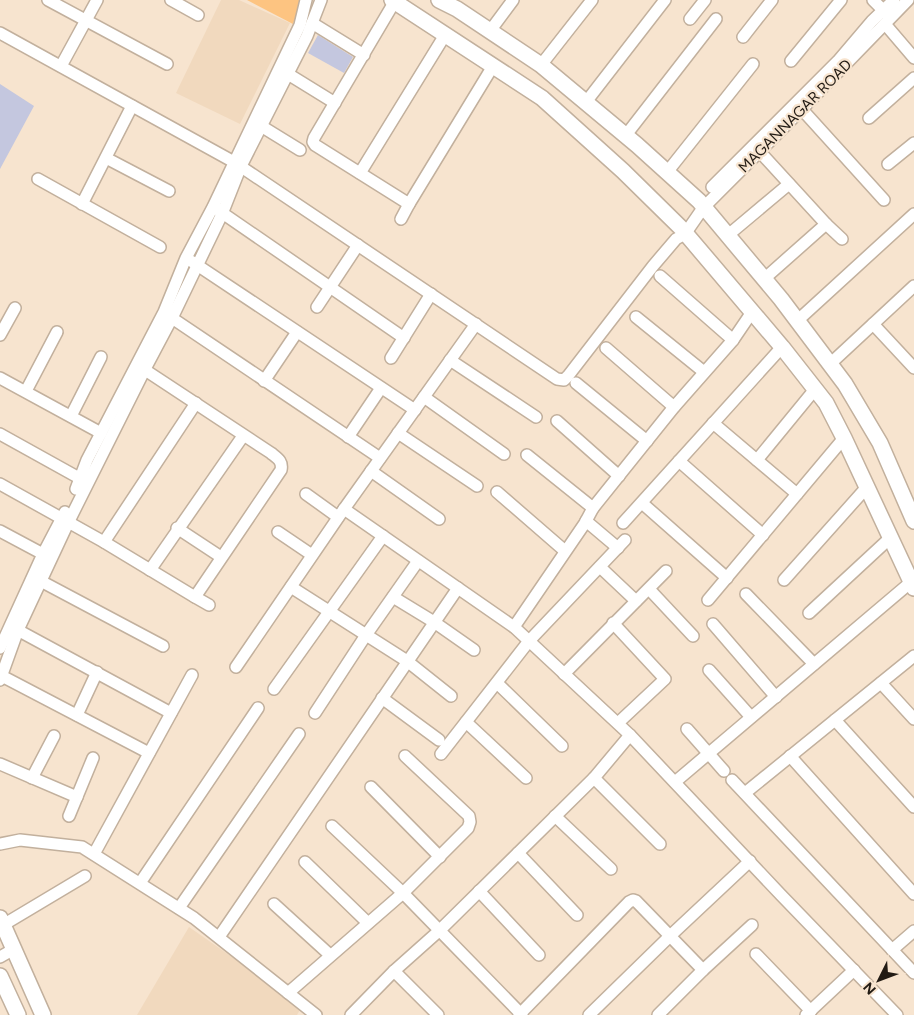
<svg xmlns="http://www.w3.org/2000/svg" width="914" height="1015" font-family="Figtree,sans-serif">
	<rect width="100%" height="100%" fill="#f7e4cf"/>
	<g fill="#f1d9be">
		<polygon points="221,0 239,0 290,23 240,124 176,93"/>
		<polygon points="189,927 302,1006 297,1015 137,1015"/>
	</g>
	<polygon fill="#fdc481" points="247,0 302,0 293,24"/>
	<g fill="#c4c7df">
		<polygon points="318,35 353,57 344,73 308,53"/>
		<polygon points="0,84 34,106 0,169"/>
	</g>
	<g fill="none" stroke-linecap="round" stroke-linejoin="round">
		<defs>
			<g id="minor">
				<polyline points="48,0 167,64"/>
				<polyline points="171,0 198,15"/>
				<polyline points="873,0 888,15"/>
				<polyline points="395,1 314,138 313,142 315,145 409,204 493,66"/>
				<polyline points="690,19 705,0"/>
				<polyline points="312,23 364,55"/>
				<polyline points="885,24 914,58"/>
				<polyline points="490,31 513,0"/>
				<polyline points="0,33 234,162 557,379 564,380 568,376 653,266 676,239 685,234 703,208 801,110 908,0"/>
				<polyline points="743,37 772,0"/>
				<polyline points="791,61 841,0"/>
				<polyline points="541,65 592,0"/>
				<polyline points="61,66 97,0"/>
				<polyline points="288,74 335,103"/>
				<polyline points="586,102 665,0"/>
				<polyline points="798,105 884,200"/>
				<polyline points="869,118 914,78"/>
				<polyline points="261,126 300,150"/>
				<polyline points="626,135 716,19"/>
				<polyline points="760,152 826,224 842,239"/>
				<polyline points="106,158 169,191"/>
				<polyline points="888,164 914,143"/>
				<polyline points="668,171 753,64"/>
				<polyline points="360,173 445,35"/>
				<polyline points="38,179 160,247"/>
				<polyline points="712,187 838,61 872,21 894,0"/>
				<polyline points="82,204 132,106"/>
				<polyline points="218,210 404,338"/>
				<polyline points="401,219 409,204"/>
				<polyline points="727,236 789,184"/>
				<polyline points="191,261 415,410"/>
				<polyline points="660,276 733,340"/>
				<polyline points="764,279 826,224"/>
				<polyline points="317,307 358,245"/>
				<polyline points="166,314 380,458"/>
				<polyline points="636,317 704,372"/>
				<polyline points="797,321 914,214"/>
				<polyline points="873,324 914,368"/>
				<polyline points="0,335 15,308"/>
				<polyline points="606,348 674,407"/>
				<polyline points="391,358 431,294"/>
				<polyline points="450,360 536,417"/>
				<polyline points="830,364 914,286"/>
				<polyline points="0,378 101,433"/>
				<polyline points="264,381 297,332"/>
				<polyline points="576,383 647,441"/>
				<polyline points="26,391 57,332"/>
				<polyline points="424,397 504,454"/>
				<polyline points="71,416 101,357"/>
				<polyline points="557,421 619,476"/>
				<polyline points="713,423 797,494"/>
				<polyline points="398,433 477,486"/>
				<polyline points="0,434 81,479"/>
				<polyline points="348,437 381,388"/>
				<polyline points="527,455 593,508"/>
				<polyline points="757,460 816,388"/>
				<polyline points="679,461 763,535"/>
				<polyline points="371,471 439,519"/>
				<path d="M0 484 104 542 195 597 281 470C283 461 277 458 271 453L139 366"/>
				<polyline points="76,489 87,460 164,312 186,258 213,207 300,25 306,0"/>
				<polyline points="497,492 565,551"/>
				<polyline points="306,494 338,517"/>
				<polyline points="642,503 727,578"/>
				<polyline points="344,509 514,627 630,735"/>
				<polyline points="586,521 618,548"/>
				<polyline points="623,523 782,347"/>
				<polyline points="177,528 221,557"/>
				<polyline points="0,531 43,554"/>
				<polyline points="278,532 312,555"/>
				<polyline points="104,542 196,403"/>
				<polyline points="600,567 636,601"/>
				<polyline points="150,570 243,436"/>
				<polyline points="35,578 163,646"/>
				<polyline points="784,580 867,487"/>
				<polyline points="291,587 407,661 451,696"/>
				<polyline points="649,589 693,636"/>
				<polyline points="746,594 814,664"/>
				<polyline points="195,597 209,605"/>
				<polyline points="393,597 434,622 474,650"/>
				<polyline points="708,600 844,438"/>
				<polyline points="809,613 890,538"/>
				<polyline points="613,623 665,679 618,723"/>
				<polyline points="713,624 776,697"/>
				<polyline points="12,627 171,713"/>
				<polyline points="514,627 585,523 593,508 674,407 733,340 752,312"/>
				<polyline points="0,648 43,554 65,512"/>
				<polyline points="236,667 344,509 476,324"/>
				<polyline points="709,670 751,717"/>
				<polyline points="564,674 666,571"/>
				<polyline points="0,675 149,753"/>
				<polyline points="0,680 18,630 68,523 145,369 172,318 222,214 241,166 307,36 321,0"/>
				<polyline points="497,683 562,746"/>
				<polyline points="881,683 914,719"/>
				<polyline points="274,689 383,536"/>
				<polyline points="382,698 439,740"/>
				<polyline points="315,713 366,635 418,561"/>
				<polyline points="77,715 97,672"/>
				<polyline points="835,720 914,807"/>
				<polyline points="466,722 526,778"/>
				<polyline points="687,729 724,771"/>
				<polyline points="441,754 529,641 625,540"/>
				<polyline points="790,756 914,894"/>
				<polyline points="0,764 77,797"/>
				<polyline points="32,778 54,736"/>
				<polyline points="594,778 660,844"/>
				<polyline points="732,780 914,973"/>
				<polyline points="675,782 911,582"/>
				<polyline points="371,787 440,857"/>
				<polyline points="745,793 914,656"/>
				<polyline points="69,816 93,758"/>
				<polyline points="555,816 611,869"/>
				<polyline points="332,826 403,893 522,1015"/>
				<polyline points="0,844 20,840 82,847 194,918 316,1015"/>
				<polyline points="518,853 577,915"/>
				<polyline points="94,854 192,675"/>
				<polyline points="305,862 368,923"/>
				<polyline points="140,883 258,708"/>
				<polyline points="479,891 539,955"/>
				<polyline points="274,904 330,955"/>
				<polyline points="179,908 299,734"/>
				<polyline points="3,925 85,876"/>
				<polyline points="219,937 458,588"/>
				<polyline points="892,950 914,931"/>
				<polyline points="756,954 811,1011"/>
				<polyline points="0,957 14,949"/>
				<polyline points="394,971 438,1015"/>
				<polyline points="288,993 403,893 468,828 470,822 469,816 405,756"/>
				<polyline points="351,1015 394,971 440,930 594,778 630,735 781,895 897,1015"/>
				<polyline points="519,1015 629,902 633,900 636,901 703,970"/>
				<polyline points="589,1015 670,936 750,861"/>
				<polyline points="658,1015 703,970 752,925"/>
				<polyline points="806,1015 854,970"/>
			</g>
			<g id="major">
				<polyline points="392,0 542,98 623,171 681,228 782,347 826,403 844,438 914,588"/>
				<polyline points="439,0 457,9 541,65 637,145 699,201 781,299 845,384 880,443 914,521"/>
				<polyline points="0,918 43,1015"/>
				<polyline points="0,976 18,1015"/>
			</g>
		</defs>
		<use href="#minor" stroke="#c2b09d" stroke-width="14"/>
		<use href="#major" stroke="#c2b09d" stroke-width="18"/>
		<use href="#minor" stroke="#fff" stroke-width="11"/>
		<use href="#major" stroke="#fff" stroke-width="15"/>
	</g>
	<g text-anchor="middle" stroke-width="4.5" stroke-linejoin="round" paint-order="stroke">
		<g font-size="15" fill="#221b14" stroke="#f7e4cf">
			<text transform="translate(795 116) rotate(-45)" y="5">MAGANNAGAR ROAD</text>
		</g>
	</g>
	<g transform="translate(879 980) rotate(228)" stroke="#f7e4cf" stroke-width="4" paint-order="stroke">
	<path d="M0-4L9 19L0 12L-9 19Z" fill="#221b14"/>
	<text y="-8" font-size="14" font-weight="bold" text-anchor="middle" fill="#221b14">N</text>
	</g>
</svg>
